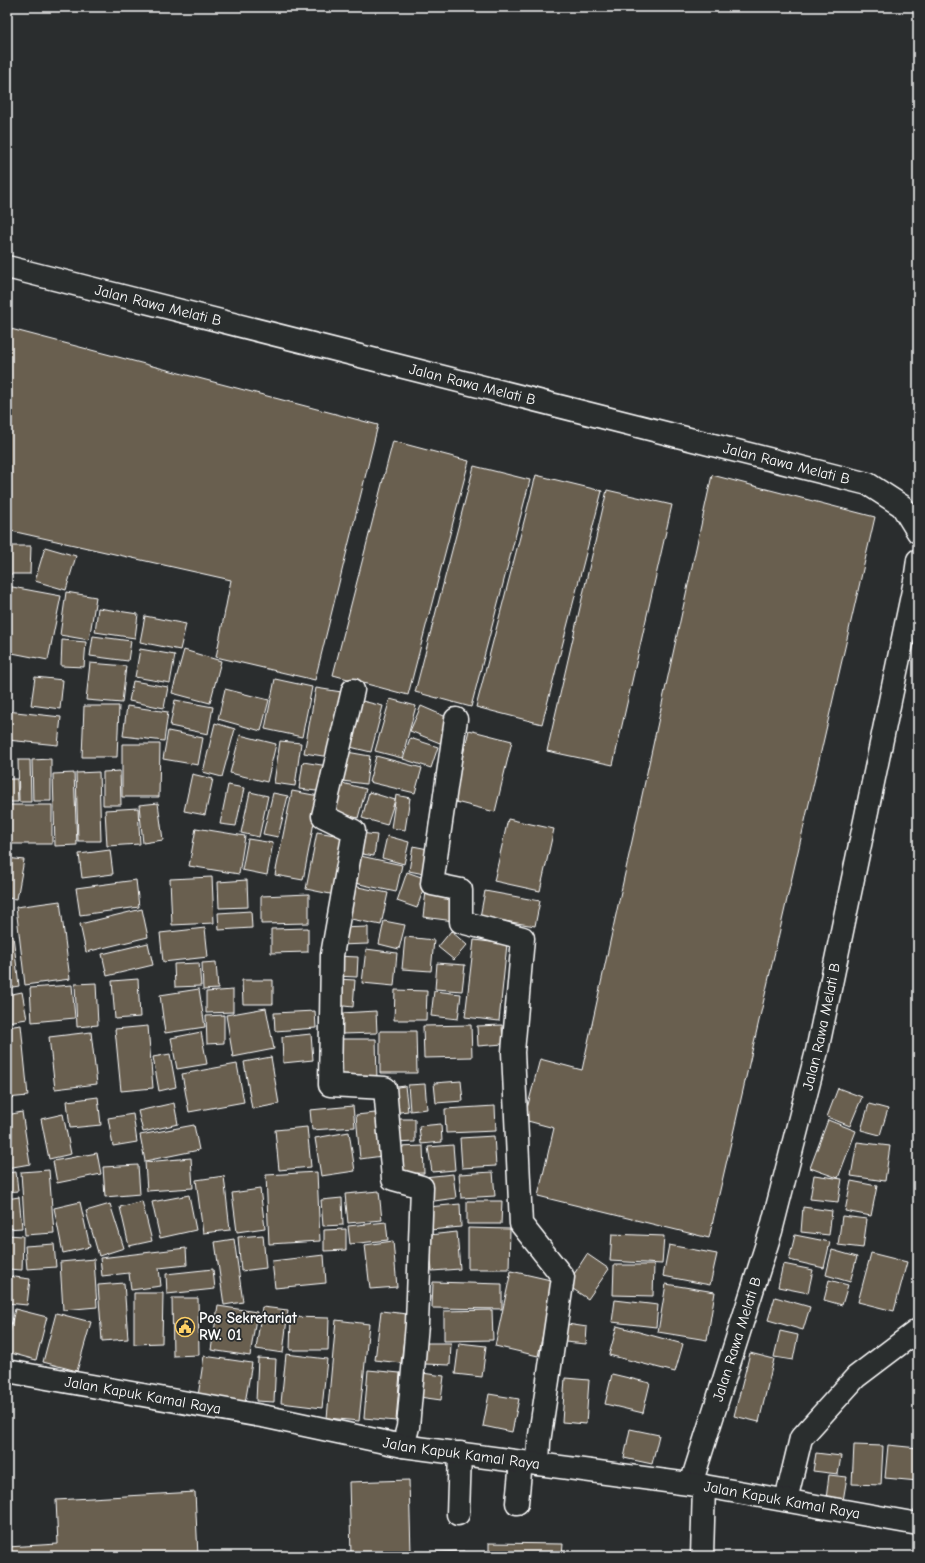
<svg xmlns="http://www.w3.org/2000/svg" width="925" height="1563" font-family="'Comic Neue',sans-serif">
	<rect width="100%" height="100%" fill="#2a2d2e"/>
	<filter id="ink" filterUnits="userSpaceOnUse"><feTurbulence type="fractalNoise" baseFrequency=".025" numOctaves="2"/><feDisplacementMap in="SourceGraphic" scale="8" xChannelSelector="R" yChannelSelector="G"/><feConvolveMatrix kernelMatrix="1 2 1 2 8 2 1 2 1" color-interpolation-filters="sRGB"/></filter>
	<g filter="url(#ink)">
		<g fill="#695f50" stroke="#fff">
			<polygon points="7,328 378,425 315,680 216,657 231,580 7,530"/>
			<polygon points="393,441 469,461 408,695 333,675"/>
			<polygon points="474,466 530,480 471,707 415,692"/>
			<polygon points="536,475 602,491 542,724 476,707"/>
			<polygon points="712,475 875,517 709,1238 538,1196 554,1128 524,1120 540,1059 582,1070"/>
			<polygon points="607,490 672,505 613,765 547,751"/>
			<polygon points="7,546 31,546 30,574 7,574"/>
			<polygon points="45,547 76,556 66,590 35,581"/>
			<polygon points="7,586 61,596 48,660 7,652"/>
			<polygon points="66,592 96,597 89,640 60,635"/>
			<polygon points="98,608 138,614 135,638 95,632"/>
			<polygon points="145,616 186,624 180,650 140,642"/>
			<polygon points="93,636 131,641 128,661 90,656"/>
			<polygon points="62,640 86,642 84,667 61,666"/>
			<polygon points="140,649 175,655 170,683 135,677"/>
			<polygon points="184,650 221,661 210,703 172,693"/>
			<polygon points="90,663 126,666 122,703 86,700"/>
			<polygon points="35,677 63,680 60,709 31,705"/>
			<polygon points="275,679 312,687 302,737 265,729"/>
			<polygon points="133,681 168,687 164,708 129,701"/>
			<polygon points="316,688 348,693 336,758 304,753"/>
			<polygon points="225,689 269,700 261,731 218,719"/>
			<polygon points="390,699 416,706 402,758 375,751"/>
			<polygon points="175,700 213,707 208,734 170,726"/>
			<polygon points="358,700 383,706 371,752 346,746"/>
			<polygon points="84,706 119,706 117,757 82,757"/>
			<polygon points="127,706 168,712 164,741 123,736"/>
			<polygon points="421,706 451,719 440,743 410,731"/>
			<polygon points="7,711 61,717 58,745 7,740"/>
			<polygon points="215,723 235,729 222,777 203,772"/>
			<polygon points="469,730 512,741 495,812 452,801"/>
			<polygon points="168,731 203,738 198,765 163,759"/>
			<polygon points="240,735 276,744 267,782 230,773"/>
			<polygon points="410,738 438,747 431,768 403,759"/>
			<polygon points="280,741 301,743 295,786 274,783"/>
			<polygon points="122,744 160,744 159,797 122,797"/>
			<polygon points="347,752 370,756 366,784 342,781"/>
			<polygon points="376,756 422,768 415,793 369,782"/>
			<polygon points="51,759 51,801 33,801 32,760"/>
			<polygon points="18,760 30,760 31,802 19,802"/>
			<polygon points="303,762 328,766 325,792 299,789"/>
			<polygon points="120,771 121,805 103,805 103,772"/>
			<polygon points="99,772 101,841 78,841 76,773"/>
			<polygon points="74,773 77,845 55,846 53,774"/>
			<polygon points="192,774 213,779 205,815 184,811"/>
			<polygon points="7,779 17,779 18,802 7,802"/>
			<polygon points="338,782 366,789 358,818 330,811"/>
			<polygon points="228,785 244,788 236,826 220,824"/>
			<polygon points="292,791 319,796 303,880 275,875"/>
			<polygon points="250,792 268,796 259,837 241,833"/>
			<polygon points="369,792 395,800 387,825 362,818"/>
			<polygon points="273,793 288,796 278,837 263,834"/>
			<polygon points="396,795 410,798 405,830 391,828"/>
			<polygon points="158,803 163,840 143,843 139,805"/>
			<rect x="7" y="805" width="45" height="39"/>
			<polygon points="138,808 140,844 107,846 105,810"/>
			<polygon points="508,819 554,829 540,891 494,881"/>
			<polygon points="196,828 245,836 239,874 189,866"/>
			<polygon points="317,832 347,837 335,895 306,889"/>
			<polygon points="360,833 377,835 374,856 357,853"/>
			<polygon points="387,836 409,842 404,864 382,858"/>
			<polygon points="248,839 273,843 267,875 242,870"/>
			<polygon points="413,846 433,850 429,875 409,871"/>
			<polygon points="110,850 113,874 82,878 79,854"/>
			<polygon points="356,855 402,865 396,892 350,882"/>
			<polygon points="7,858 24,860 17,899 7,898"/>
			<polygon points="407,872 427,879 417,908 397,901"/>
			<polygon points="212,877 214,923 172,925 170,879"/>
			<polygon points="136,880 139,907 80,915 76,888"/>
			<polygon points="247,880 248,907 219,908 218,882"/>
			<polygon points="348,885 388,893 381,925 341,917"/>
			<polygon points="426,891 457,894 454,921 423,917"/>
			<polygon points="485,891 540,901 535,926 480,917"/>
			<polygon points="309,894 309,923 261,924 261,896"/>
			<polygon points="60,901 70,979 25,985 16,907"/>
			<polygon points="142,909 148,937 86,952 80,924"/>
			<polygon points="251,911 252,928 219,930 218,913"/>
			<polygon points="384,921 405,925 399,949 379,944"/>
			<polygon points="368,927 368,944 338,945 338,928"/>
			<polygon points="205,928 208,957 163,962 160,933"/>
			<polygon points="308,928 308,952 271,953 271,929"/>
			<polygon points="451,931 467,945 454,960 438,947"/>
			<polygon points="13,936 19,986 7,988 7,937"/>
			<polygon points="405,937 434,940 431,971 402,969"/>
			<polygon points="474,940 507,944 499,1021 465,1017"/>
			<polygon points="148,943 153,965 107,976 102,954"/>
			<polygon points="366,949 397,953 394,986 362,983"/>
			<polygon points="336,956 358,957 357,977 335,976"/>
			<polygon points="216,962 218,989 203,990 202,963"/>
			<polygon points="199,963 201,986 175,987 174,964"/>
			<polygon points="437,963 465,965 462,991 435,989"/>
			<polygon points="138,979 140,1017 115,1019 112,981"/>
			<polygon points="337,979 355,980 353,1007 335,1005"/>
			<polygon points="242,980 273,980 273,1004 243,1004"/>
			<polygon points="96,983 98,1025 77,1027 75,984"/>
			<polygon points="72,985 75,1018 32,1022 30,988"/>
			<polygon points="199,989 205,1027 165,1033 160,995"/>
			<polygon points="233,990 233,1012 206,1013 206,992"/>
			<polygon points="395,990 427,991 426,1020 394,1020"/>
			<polygon points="434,991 461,994 458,1019 431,1016"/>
			<polygon points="22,992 27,1019 7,1022 7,995"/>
			<polygon points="266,1008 274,1049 233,1057 226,1015"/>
			<polygon points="315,1011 316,1028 275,1031 274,1013"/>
			<polygon points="376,1011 377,1033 342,1034 341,1013"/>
			<polygon points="224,1015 224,1043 207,1044 206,1016"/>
			<polygon points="21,1025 28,1096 7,1098 7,1027"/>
			<polygon points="471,1025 472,1057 424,1058 423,1026"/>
			<polygon points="502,1025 503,1044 478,1046 477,1026"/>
			<polygon points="148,1026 153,1088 121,1091 115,1029"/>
			<polygon points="380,1031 416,1031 417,1073 380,1073"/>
			<polygon points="91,1032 97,1084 55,1089 49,1037"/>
			<polygon points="201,1032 207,1064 177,1069 171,1038"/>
			<polygon points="311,1034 313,1060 283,1063 282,1037"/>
			<polygon points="342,1039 376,1039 377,1080 343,1081"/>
			<polygon points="170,1054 176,1087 159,1091 153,1057"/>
			<polygon points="271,1057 279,1104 252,1109 244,1062"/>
			<polygon points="237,1064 244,1102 189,1112 182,1074"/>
			<polygon points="461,1081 463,1101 436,1103 434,1083"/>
			<polygon points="425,1084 427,1109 410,1111 408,1085"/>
			<polygon points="405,1086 408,1111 393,1113 390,1088"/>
			<polygon points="838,1088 862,1097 850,1126 827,1117"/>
			<polygon points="98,1097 101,1125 70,1128 67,1101"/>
			<polygon points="174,1103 178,1124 143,1132 138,1111"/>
			<polygon points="869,1104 888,1109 880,1135 861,1130"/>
			<polygon points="353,1106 355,1127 312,1130 310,1110"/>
			<polygon points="495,1106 496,1131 446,1133 445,1109"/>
			<polygon points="22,1112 30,1164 7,1168 7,1115"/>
			<polygon points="385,1112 390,1155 360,1159 356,1115"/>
			<polygon points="63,1114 71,1154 49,1159 41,1119"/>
			<polygon points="133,1114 137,1142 113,1146 108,1118"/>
			<polygon points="396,1119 415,1119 415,1142 396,1143"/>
			<polygon points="828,1120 856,1131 838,1178 810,1168"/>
			<polygon points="441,1124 442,1142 421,1144 419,1126"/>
			<polygon points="194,1125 199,1150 145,1161 140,1135"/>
			<polygon points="307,1127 311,1167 279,1170 275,1130"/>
			<polygon points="349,1132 355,1171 321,1176 315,1138"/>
			<polygon points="494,1136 496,1166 462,1168 460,1138"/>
			<polygon points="857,1142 890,1146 885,1181 851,1176"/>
			<polygon points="453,1145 455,1170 432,1172 428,1147"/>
			<polygon points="423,1146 424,1173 399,1174 399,1147"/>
			<polygon points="97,1153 101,1174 57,1183 53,1161"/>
			<polygon points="191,1158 193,1188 147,1191 145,1162"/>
			<polygon points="138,1165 140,1194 105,1197 103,1167"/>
			<polygon points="49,1170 54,1233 25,1235 21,1172"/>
			<polygon points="16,1172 18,1191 7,1192 7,1173"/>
			<polygon points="317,1172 320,1241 269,1244 266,1175"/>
			<polygon points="493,1172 495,1196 461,1198 459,1174"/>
			<polygon points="453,1174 456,1198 427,1202 424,1177"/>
			<polygon points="814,1175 842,1179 838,1202 810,1199"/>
			<polygon points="224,1176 230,1230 203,1233 196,1180"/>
			<polygon points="851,1181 877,1186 871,1216 845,1211"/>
			<polygon points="260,1189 265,1228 237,1232 232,1193"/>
			<polygon points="379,1191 382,1220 348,1223 345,1194"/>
			<polygon points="189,1195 196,1230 160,1238 152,1202"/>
			<polygon points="19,1197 22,1228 7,1229 7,1199"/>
			<polygon points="342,1198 343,1225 323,1226 321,1200"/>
			<polygon points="142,1201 152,1241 129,1246 120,1207"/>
			<polygon points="467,1201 502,1201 501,1224 467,1224"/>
			<polygon points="80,1202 90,1247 63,1253 54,1208"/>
			<polygon points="110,1204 124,1248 99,1256 86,1211"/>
			<polygon points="460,1204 461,1227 430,1230 428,1207"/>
			<polygon points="803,1207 832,1211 829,1235 801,1232"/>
			<polygon points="842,1216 867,1219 863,1248 838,1245"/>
			<polygon points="386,1222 388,1240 350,1244 348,1226"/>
			<polygon points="468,1228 510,1229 509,1269 468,1269"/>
			<polygon points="346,1229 346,1250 324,1251 324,1230"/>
			<polygon points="457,1232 460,1269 432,1271 429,1235"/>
			<polygon points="612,1234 664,1236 662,1264 610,1261"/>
			<polygon points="7,1235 23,1236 22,1270 7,1269"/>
			<polygon points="263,1235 266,1268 241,1271 238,1237"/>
			<polygon points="795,1235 830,1242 824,1268 789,1260"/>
			<polygon points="234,1239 243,1302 224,1305 215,1242"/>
			<polygon points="393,1241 397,1287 370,1289 365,1245"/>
			<polygon points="54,1244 56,1267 27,1269 25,1246"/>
			<polygon points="669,1245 717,1254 710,1285 663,1276"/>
			<polygon points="186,1248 187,1265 159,1268 161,1286 131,1290 129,1273 102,1276 100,1258"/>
			<polygon points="832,1250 857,1257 850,1282 826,1275"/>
			<polygon points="871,1253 907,1262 894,1311 858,1302"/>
			<polygon points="587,1254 609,1269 588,1299 567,1285"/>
			<polygon points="324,1255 326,1283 275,1288 272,1261"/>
			<polygon points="94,1259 97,1307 63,1310 60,1262"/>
			<polygon points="783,1264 813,1270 808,1293 778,1287"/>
			<polygon points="614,1265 654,1265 653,1296 613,1295"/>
			<polygon points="213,1269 215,1289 167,1294 166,1274"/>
			<polygon points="511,1271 555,1281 538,1356 495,1346"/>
			<polygon points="7,1276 30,1279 27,1305 7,1303"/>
			<polygon points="829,1280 848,1285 842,1305 824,1300"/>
			<polygon points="433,1282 502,1284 502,1309 432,1308"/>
			<polygon points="124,1283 128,1339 102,1341 98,1285"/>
			<polygon points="666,1284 715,1292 707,1340 658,1332"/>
			<polygon points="134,1293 163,1293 162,1343 134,1344"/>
			<polygon points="775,1297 810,1307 803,1330 768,1320"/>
			<polygon points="172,1298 198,1298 199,1355 173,1356"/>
			<polygon points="615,1300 658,1305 656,1327 612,1322"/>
			<polygon points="218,1306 257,1312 250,1356 211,1350"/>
			<polygon points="262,1307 288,1310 283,1353 256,1349"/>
			<polygon points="15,1309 47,1317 36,1360 7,1352 7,1342"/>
			<polygon points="492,1310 493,1340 444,1341 444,1311"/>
			<polygon points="7,1311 10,1312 7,1322"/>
			<polygon points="381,1311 407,1314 401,1363 375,1360"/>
			<polygon points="56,1313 91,1322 77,1371 43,1362"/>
			<polygon points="291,1317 329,1318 328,1350 290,1350"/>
			<polygon points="336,1320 369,1324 359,1421 327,1418"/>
			<polygon points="567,1324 587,1327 586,1344 565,1342"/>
			<polygon points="617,1326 683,1344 675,1372 609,1355"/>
			<polygon points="780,1331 798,1335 793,1360 774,1357"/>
			<polygon points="426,1343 451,1343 450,1365 425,1364"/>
			<polygon points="459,1343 486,1346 482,1377 455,1374"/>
			<polygon points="750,1353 774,1359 759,1422 734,1416"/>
			<polygon points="286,1354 327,1359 322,1408 281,1403"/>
			<polygon points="204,1356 252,1363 245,1403 198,1396"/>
			<polygon points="258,1358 276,1359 274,1402 256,1401"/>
			<polygon points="368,1370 400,1373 396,1421 364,1418"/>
			<polygon points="422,1373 444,1376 441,1400 419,1397"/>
			<polygon points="612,1374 650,1383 643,1413 605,1404"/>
			<polygon points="565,1378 589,1380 586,1424 562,1422"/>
			<polygon points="489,1394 519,1399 512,1432 483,1426"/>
			<polygon points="630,1429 659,1435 652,1464 624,1458"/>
			<polygon points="854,1445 883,1446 881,1485 852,1484"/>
			<polygon points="888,1445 918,1448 918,1481 885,1478"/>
			<polygon points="816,1453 841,1456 838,1474 813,1471"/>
			<polygon points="829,1475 847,1477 843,1501 826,1499"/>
			<polygon points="409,1480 411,1553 464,1551 464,1556 340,1556 351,1555 349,1482"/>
			<polygon points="195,1492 198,1556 7,1556 7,1547 58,1544 56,1500"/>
			<polygon points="489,1543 563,1544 562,1556 489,1556"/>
		</g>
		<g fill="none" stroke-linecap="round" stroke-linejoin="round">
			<defs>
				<g id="minor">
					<path id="s1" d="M7 267 868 484 902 506 918 532"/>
					<polyline points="353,690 323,816 354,831 332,955 330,1085 385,1088 393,1179 422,1187 417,1324 408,1427 403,1446"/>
					<polyline points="456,719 432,884 461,890 461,922 523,938 513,1052 521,1224 563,1277 539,1442 538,1464"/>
					<path id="s2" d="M691 1484 771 1231 817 1051 915 581 918 560"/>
					<polyline points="786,1500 801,1438 856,1377 918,1330"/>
					<polyline points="517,1503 521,1462"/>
					<polyline points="458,1514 460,1453"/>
					<polyline points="702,1556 704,1486"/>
				</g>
				<g id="major">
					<path id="s3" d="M7 1371 267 1417 403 1446 704 1486 918 1524"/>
				</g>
			</defs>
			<use href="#minor" stroke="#fff" stroke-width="25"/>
			<use href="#major" stroke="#fff" stroke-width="25"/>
			<use href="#minor" stroke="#2a2d2e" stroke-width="22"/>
			<use href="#major" stroke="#2a2d2e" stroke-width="22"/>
		</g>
	</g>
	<defs>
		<symbol id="civic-ring" viewBox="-11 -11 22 22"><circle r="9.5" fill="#2a2d2e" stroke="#ffd166" stroke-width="1.5"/><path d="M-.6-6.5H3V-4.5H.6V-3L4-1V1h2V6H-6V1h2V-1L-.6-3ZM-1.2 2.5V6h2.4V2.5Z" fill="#ffd166"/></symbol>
	</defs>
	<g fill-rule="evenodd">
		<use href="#civic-ring" x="174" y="1316" width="22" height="22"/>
	</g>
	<g text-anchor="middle" stroke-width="3.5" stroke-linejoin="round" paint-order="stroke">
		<g font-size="15" fill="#fff" stroke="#2a2d2e">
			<text dy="5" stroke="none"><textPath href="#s1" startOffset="156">Jalan Rawa Melati B</textPath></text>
			<text dy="5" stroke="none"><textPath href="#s1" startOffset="480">Jalan Rawa Melati B</textPath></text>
			<text dy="5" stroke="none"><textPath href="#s1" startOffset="804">Jalan Rawa Melati B</textPath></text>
			<text dy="5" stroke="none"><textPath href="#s2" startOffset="476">Jalan Rawa Melati B</textPath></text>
			<text dy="5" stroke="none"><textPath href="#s2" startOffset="152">Jalan Rawa Melati B</textPath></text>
			<text dy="5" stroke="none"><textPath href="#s3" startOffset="138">Jalan Kapuk Kamal Raya</textPath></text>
			<text dy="5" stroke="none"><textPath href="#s3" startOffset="462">Jalan Kapuk Kamal Raya</textPath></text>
			<text dy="5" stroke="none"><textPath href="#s3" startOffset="786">Jalan Kapuk Kamal Raya</textPath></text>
		</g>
		<g font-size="15" font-weight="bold" fill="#fff" stroke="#2a2d2e" text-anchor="start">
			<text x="199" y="1323">Pos Sekretariat<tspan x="199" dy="17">RW. 01</tspan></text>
		</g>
	</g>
	<rect width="925" height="1563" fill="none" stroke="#2a2d2e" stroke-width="24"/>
	<rect x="12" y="12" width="901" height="1539" fill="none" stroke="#fff" stroke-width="1.5" filter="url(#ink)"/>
</svg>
